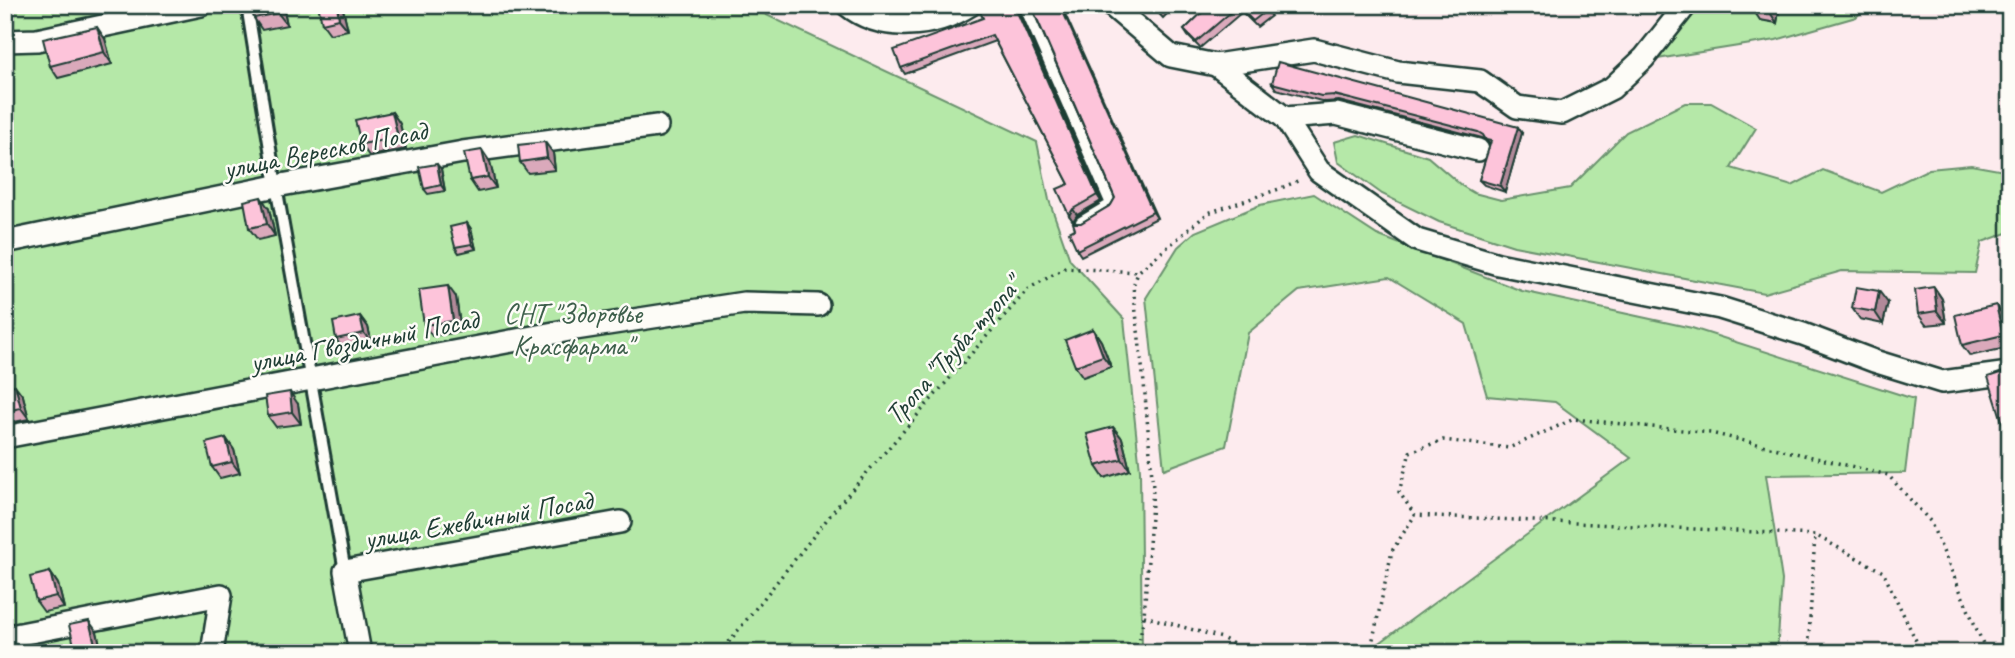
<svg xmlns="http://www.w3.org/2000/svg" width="2015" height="658" font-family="Caveat,sans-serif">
	<rect width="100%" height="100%" fill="#fdebee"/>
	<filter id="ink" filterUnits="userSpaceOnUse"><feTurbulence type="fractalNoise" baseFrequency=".0143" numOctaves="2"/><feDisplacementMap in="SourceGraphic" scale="14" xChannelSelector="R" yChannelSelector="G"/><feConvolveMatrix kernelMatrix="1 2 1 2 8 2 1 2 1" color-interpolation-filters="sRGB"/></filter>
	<g filter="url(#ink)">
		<g fill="#b5e8a8" stroke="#6a926e" stroke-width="2">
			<polygon points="5,5 745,5 1037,142 1049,200 1070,260 1124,319 1140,470 1142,653 5,653"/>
			<polygon points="1701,5 1869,5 1856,17 1776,40 1657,59"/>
			<polygon points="1685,103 1711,103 1756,128 1731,168 1792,186 1823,170 1881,192 1929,169 1971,165 2010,172 2010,232 1982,242 1975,273 1842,271 1764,293 1514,246 1439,222 1382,194 1338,162 1334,142 1358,135 1428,157 1462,186 1474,193 1501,200 1570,188 1626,132"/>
			<polygon points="1314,194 1377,235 1522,291 1692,328 1914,399 1905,473 1766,475 1782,580 1777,653 1366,653 1631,458 1555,402 1487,396 1466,324 1389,277 1299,291 1248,333 1226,446 1164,469 1146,298 1178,247 1195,232 1260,205"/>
		</g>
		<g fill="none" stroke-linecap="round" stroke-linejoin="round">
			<defs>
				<g id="service">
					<polyline points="247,5 276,186 345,571"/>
					<polyline points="1024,5 1111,204 1081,222"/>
				</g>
				<g id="minor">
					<path d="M847 5C881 33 935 28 970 5"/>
					<polyline points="1111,5 1171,56 1216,65 1314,50 1398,72 1480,81 1517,107 1562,113 1612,88 1644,58 1686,5"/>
					<polyline points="5,41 37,40 201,5"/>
					<polyline points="1216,65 1285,118 1319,171 1417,240 1498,264 1720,308 1803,334 1874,361 1942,382 2002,374 2010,375"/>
					<polyline points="1285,118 1336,114 1478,150"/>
					<polyline points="5,242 276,186 463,152 657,126"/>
					<polyline points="5,437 575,329 744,303 818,305"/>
					<polyline points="5,637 221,595 212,653"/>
					<polyline points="360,653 345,571 620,522"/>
				</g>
			</defs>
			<use href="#service" stroke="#1f3d34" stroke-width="16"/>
			<use href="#minor" stroke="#1f3d34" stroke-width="26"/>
			<g stroke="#1f3d34" stroke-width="3.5" stroke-dasharray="2 5" stroke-linecap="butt">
				<polyline points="1144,616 1222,638 1250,653"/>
				<polyline points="720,653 836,508 1028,289 1065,268 1138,272 1208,213 1279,189 1300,180"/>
				<polyline points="1137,653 1144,616 1153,488 1144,383 1133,286 1138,273"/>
				<polyline points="1370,653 1392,551 1415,515"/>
				<polyline points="1808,653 1815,535"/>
				<polyline points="1922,653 1883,572 1815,535 1415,515 1399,492 1410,452 1443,440 1509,448 1574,419 1711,433 1888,475 1930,521 1987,653"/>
			</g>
			<use href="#service" stroke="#fdfcf7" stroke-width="10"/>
			<use href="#minor" stroke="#fdfcf7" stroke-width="21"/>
		</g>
		<g fill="#daa9bb" stroke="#1f3d34" stroke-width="2">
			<polygon points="251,5 283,5 287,25 262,30 254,18"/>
			<polygon points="342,5 348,30 330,34 322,23"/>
			<polygon points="995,5 1017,5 1017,8 1101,201 1077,215 1073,221 1069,215 1069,184 995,41 905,74 901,68 983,18"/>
			<polygon points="1031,5 1157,218 1081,256 1077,250 1075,229 1081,223 1111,205 1115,198"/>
			<polygon points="1151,5 1176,5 1163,18"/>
			<polygon points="1210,5 1262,5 1271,16 1257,27 1242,12 1200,48 1188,36 1184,30"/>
			<polygon points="1752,5 1780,5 1777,23 1760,20 1752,8"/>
			<polygon points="105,39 112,64 58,78 50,66"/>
			<polygon points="1272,83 1522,133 1505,192 1484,185 1479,180 1490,145 1487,141 1482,138 1339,101 1325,102 1276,89"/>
			<polygon points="392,112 400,124 406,149 369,156 361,144"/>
			<polygon points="553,153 555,170 528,173 520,162"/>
			<polygon points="490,162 496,188 478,192 470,180"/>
			<polygon points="441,169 445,191 428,194 424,189"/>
			<polygon points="269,209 275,236 258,240 249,228"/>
			<polygon points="467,223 471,229 476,249 459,253 455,247"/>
			<polygon points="1934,287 1942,299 1946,323 1926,325 1918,314"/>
			<polygon points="456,297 461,332 432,336 424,325"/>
			<polygon points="1888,303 1883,324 1860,319 1852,308"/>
			<polygon points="360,316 368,327 372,344 344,350 336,339"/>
			<polygon points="2004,317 2010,340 2010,347 1970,356 1962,345"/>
			<polygon points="1093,329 1101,341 1111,367 1083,377 1075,366"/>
			<polygon points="5,387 23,396 29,419 9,423 5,418"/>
			<polygon points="298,404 301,424 276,427 268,416"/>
			<polygon points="226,438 234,450 240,473 220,478 212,467"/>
			<polygon points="1122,438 1130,470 1104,478 1096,466"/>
			<polygon points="50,572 58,584 64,608 44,612 36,601"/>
			<polygon points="97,632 102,653 78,653 75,649"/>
		</g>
		<g fill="#b18999" stroke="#1f3d34" stroke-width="2">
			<polygon points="277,5 283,5 287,25 278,13"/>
			<polygon points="337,5 342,5 348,30 339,19"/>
			<polygon points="1014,5 1017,5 1017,8 1101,201 1097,195"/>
			<polygon points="1060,5 1061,5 1157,218 1153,212"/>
			<polygon points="1770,5 1780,5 1777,23 1769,11"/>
			<polygon points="97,27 105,39 112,64 104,52"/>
			<polygon points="392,112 400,124 406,149 398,138"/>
			<polygon points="1518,127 1522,133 1505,192 1500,186"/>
			<polygon points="545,142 553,153 555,170 547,158"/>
			<polygon points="482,150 490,162 496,188 488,177"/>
			<polygon points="437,164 441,169 445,191 441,185"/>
			<polygon points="261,197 269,209 275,236 267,224"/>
			<polygon points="1073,209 1077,215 1073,221 1069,215"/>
			<polygon points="467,223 471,229 476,249 472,244"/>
			<polygon points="448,286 456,297 461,332 453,321"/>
			<polygon points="1934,287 1942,299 1946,323 1937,311"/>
			<polygon points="1879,291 1888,303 1883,324 1875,312"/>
			<polygon points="1996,305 2004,317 2010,344 2003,335"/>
			<polygon points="360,316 368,327 372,344 364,333"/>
			<polygon points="1093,329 1101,341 1111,367 1103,356"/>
			<polygon points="15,385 23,396 29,419 21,408"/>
			<polygon points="290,392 298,404 301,424 292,412"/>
			<polygon points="1113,427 1122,438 1130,470 1122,459"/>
			<polygon points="226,438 234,450 240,473 232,462"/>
			<polygon points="50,572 58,584 64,608 56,596"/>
			<polygon points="89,621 97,632 102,653 101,653 95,644"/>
		</g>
		<g fill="#fdc4da" stroke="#1f3d34" stroke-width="2">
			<polygon points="251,5 277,5 278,13 254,18"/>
			<polygon points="318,5 337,5 339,19 322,23"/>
			<polygon points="995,5 1014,5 1097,195 1073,209 1069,215 1057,189 1069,184 992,35 901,68 894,50 983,18 980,12"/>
			<polygon points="1031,5 1060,5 1153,212 1077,250 1069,232 1075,229 1073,223 1081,223 1111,205 1115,198"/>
			<polygon points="1152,5 1166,5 1159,12"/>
			<polygon points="1210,5 1262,5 1267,10 1253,21 1238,6 1196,42 1184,30"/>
			<polygon points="1752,5 1770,5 1769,11 1752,8"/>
			<polygon points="97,27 104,52 50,66 43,39"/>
			<polygon points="1278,62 1518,127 1500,186 1479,180 1491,141 1486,140 1483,135 1478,132 1335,95 1321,96 1272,83"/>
			<polygon points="392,112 398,138 361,144 355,120"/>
			<polygon points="545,142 547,158 520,162 518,145"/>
			<polygon points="482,150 488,177 470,180 464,153"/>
			<polygon points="437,164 441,185 424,189 419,167"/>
			<polygon points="261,197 267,224 249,228 244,201"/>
			<polygon points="467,223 472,244 455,247 450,227"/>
			<polygon points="448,286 453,321 424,325 419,290"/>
			<polygon points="1856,287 1879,291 1875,312 1852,308"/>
			<polygon points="1934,287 1937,311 1918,314 1915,290"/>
			<polygon points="1996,305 2003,335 1962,345 1955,315"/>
			<polygon points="360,316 364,333 336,339 333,322"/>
			<polygon points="1093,329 1103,356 1075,366 1065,340"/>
			<polygon points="2009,370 2010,372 2010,446 1988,377"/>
			<polygon points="15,385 21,408 5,411 5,387"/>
			<polygon points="290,392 292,412 268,416 265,396"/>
			<polygon points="1113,427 1122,459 1096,466 1087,434"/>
			<polygon points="226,438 232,462 212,467 206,443"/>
			<polygon points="50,572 56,596 36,601 30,577"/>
			<polygon points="89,621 95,644 75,649 69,625"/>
		</g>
	</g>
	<g text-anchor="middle" stroke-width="5" stroke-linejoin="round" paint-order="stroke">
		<g font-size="28" fill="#1f3d34" stroke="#fdfcf7">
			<text transform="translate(325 149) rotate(-11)" y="10">улица Вересков Посад</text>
			<text transform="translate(364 340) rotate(-11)" y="10">улица Гвоздичный Посад</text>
			<text transform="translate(952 350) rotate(-48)" y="10">Тропа "Труба-тропа"</text>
			<text transform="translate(478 519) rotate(-10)" y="10">улица Ежевичный Посад</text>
		</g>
		<g font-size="28" fill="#3d5f4b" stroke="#fdfcf7">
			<text x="573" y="323">СНТ "Здоровье<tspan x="573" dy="32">Красфарма"</tspan></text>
		</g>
	</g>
	<rect width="2015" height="658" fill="none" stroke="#fdfcf7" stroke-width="28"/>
	<rect x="14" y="14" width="1987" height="630" fill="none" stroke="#1f3d34" stroke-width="2.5" filter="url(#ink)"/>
</svg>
